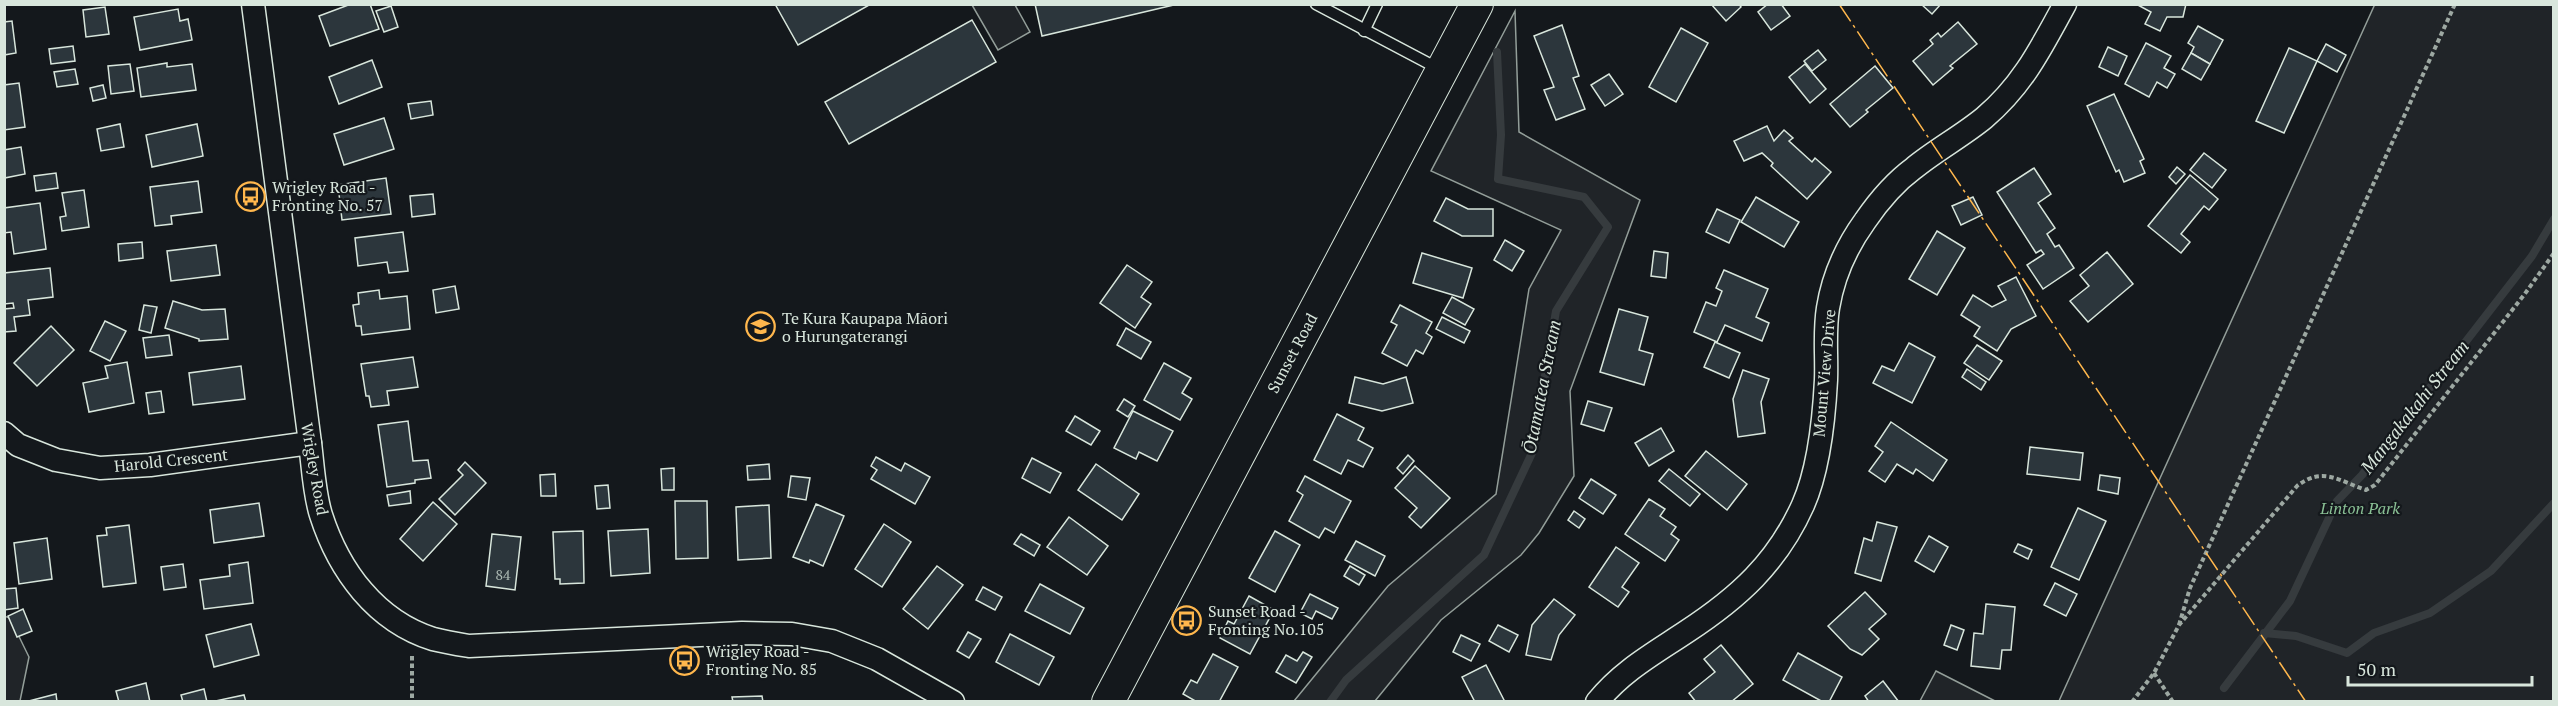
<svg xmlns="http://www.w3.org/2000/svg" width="2558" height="706" font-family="'PT Serif',serif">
	<rect width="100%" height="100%" fill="#14181c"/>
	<g fill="#202428" stroke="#939e99" stroke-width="1.5">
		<polygon points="2375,4 2553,5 2553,701 2059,701"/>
		<polygon points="972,5 1015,5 1030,32 998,50"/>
		<polygon points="1515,11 1519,132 1640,200 1570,391 1574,476 1539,533 1521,555 1441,620 1375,701 1294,701 1388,586 1496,494 1529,289 1561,230 1431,171"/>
		<polygon points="4,616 10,618 29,657 20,701 5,701"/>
		<polygon points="1936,671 1995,701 1920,701"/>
	</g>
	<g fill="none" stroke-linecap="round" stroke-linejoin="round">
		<g stroke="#363b3e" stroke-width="8">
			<polyline points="2264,633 2296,636 2347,653 2374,633 2430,613 2491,571 2554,503"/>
			<polyline points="2224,688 2290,601 2337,501 2362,475 2450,362 2532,256 2554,219"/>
			<polyline points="1330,702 1346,680 1484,555 1532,453 1556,311 1608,227 1584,197 1498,179 1501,135 1497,52"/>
		</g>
	</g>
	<g fill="#2c363c" stroke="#d8e6dc" stroke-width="1.5">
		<polygon points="351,4 370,4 379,29 330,46 319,16"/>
		<polygon points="775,4 871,4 798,45"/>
		<polygon points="1035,4 1178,4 1042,36"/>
		<polygon points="1711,4 1739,4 1741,7 1726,21"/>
		<polygon points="1768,4 1781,4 1790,16 1771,30 1758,12"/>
		<polygon points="1921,4 1941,4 1932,14"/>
		<polygon points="2136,4 2186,4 2183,17 2167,17 2160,31 2145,24 2151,12"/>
		<polygon points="391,6 398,27 384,32 376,11"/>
		<polygon points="105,7 109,34 86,37 83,10"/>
		<polygon points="178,9 180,21 188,19 192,40 140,50 134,17"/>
		<polygon points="972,20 996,62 849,144 825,102"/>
		<polygon points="12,21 16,53 4,55 4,22"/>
		<polygon points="1958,22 1977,44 1950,66 1953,68 1933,85 1913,61 1933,44 1930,40 1938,33 1941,37"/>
		<polygon points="1562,25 1579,76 1573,78 1585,109 1556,120 1544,90 1554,87 1534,36"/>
		<polygon points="2198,26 2223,40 2210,64 2191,53 2194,47 2188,43"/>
		<polygon points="1681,28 1708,43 1676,102 1649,87"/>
		<polygon points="2146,43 2171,56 2164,68 2175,74 2167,88 2157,82 2149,97 2125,84"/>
		<polygon points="2326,44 2346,55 2337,72 2317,61"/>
		<polygon points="73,46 75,61 51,64 49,49"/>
		<polygon points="2108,47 2127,56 2118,76 2099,67"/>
		<polygon points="2289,48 2317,61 2284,133 2256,121"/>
		<polygon points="1818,50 1826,60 1812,71 1804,61"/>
		<polygon points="2191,53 2210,64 2201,80 2182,69"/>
		<polygon points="372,60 382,87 339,104 329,77"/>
		<polygon points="167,63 167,67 192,64 196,90 141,97 137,68"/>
		<polygon points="130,64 134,91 111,94 108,66"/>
		<polygon points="1805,64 1826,89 1810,103 1789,77"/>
		<polygon points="1875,66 1893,88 1866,110 1868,112 1850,127 1830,104"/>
		<polygon points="75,69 78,84 57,87 54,72"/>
		<polygon points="1609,74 1623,94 1605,106 1591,85"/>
		<polygon points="19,83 25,127 4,130 4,85"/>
		<polygon points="103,85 106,98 93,101 90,88"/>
		<polygon points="2114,94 2144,159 2140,161 2145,173 2124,182 2119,170 2116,172 2087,106"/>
		<polygon points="431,101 433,115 411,119 408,104"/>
		<polygon points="384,118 394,149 344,165 334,134"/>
		<polygon points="120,124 124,147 101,151 97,129"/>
		<polygon points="197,124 203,156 152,167 146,135"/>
		<polygon points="1767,126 1774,141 1784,130 1793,138 1789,141 1812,162 1815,158 1831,172 1807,199 1771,166 1773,163 1762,153 1744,161 1734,141"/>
		<polygon points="21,147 25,174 5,178 4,185 4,150"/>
		<polygon points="2204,153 2226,170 2212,188 2190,170"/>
		<polygon points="2177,167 2185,174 2176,184 2169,177"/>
		<polygon points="2034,168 2051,194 2038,203 2055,228 2047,234 2055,247 2059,245 2074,268 2043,289 2027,265 2044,254 2041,250 2036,253 1997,192"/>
		<polygon points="56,173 58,188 36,191 34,176"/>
		<polygon points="2190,175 2218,199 2209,210 2204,206 2181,234 2190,242 2181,253 2148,226"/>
		<polygon points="386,178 391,214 342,220 338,185"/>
		<polygon points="198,181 202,212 171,216 172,224 155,226 150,187"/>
		<polygon points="84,190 89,227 62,231 60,217 66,216 62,193"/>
		<polygon points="433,194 435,214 412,217 410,196"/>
		<polygon points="1756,197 1799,222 1784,247 1741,222"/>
		<polygon points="1973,197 1982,215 1961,225 1952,206"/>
		<polygon points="1446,198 1468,209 1493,209 1493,236 1462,236 1434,221"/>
		<polygon points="40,203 46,249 14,254 11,232 4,233 4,208"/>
		<polygon points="1717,209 1740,220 1729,243 1706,232"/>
		<polygon points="1937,231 1965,248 1937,295 1909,279"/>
		<polygon points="403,232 408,271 389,273 387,262 358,266 355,238"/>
		<polygon points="1505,240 1524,251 1512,271 1494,260"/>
		<polygon points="142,242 143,258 119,261 118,244"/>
		<polygon points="216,245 220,275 171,281 167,251"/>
		<polygon points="1654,251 1668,253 1666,278 1651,276"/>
		<polygon points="2107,252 2133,284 2088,322 2070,301 2089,286 2080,275"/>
		<polygon points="1422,253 1472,268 1463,298 1413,283"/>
		<polygon points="1127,265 1152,282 1141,297 1151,304 1135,328 1100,303"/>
		<polygon points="50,268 53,297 28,300 30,315 14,317 16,331 4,332 4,309 14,308 13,303 4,304 4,273"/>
		<polygon points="1724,270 1768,289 1756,317 1769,323 1762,341 1725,325 1717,342 1694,332 1706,302 1716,306 1722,291 1716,288"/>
		<polygon points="2016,277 2036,316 2011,329 1997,351 1974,336 1980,327 1961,315 1973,295 1992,307 2006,300 1998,286"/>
		<polygon points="455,286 459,309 436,313 433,290"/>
		<polygon points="379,290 380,299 407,296 410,329 362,335 361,326 356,326 353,305 359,304 358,293"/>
		<polygon points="1452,297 1474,309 1465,325 1443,313"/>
		<polygon points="173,301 202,310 225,309 228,339 199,341 199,339 165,328"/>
		<polygon points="144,305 157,307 151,333 139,330"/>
		<polygon points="1400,305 1432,322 1426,333 1432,337 1423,354 1416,350 1407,366 1382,353 1397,325 1391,322"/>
		<polygon points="1619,309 1648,317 1639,350 1653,354 1644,385 1600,372"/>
		<polygon points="1442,317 1470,331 1464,343 1436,329"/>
		<polygon points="105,321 126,331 110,361 90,351"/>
		<polygon points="51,326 74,350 37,386 14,363"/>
		<polygon points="1126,328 1151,342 1141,359 1117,345"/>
		<polygon points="169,335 172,355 146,358 143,338"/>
		<polygon points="1715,342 1740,353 1729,378 1704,367"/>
		<polygon points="1909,343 1935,357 1912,403 1873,383 1882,366 1894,371"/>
		<polygon points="1977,345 2002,361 1989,380 1964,363"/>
		<polygon points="413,357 418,387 387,391 389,405 371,407 369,396 366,396 361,364"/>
		<polygon points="127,362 134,403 89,412 83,383 108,378 105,366"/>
		<polygon points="1164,363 1191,378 1182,393 1192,399 1180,420 1144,400"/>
		<polygon points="241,366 245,399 193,405 189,373"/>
		<polygon points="1967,369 1986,382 1981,390 1962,377"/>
		<polygon points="1743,370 1769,379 1761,402 1765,433 1738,437 1733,399"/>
		<polygon points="1355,377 1383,384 1406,377 1413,403 1382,411 1349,403"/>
		<polygon points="161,391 164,412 149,414 146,393"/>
		<polygon points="1124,399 1135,406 1128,417 1117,410"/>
		<polygon points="1588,401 1612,408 1604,431 1581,424"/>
		<polygon points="1133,411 1173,431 1157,461 1139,452 1136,459 1114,448"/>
		<polygon points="1337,414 1364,428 1358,440 1373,448 1363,467 1348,460 1341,474 1314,460"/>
		<polygon points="1075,416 1100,431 1091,445 1066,431"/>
		<polygon points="408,421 413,461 428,460 431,478 415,480 415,483 387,487 378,425"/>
		<polygon points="1891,422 1947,460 1933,481 1916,469 1913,474 1897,464 1885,482 1869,471 1883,452 1875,446"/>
		<polygon points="1661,428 1674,451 1649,466 1635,443"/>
		<polygon points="2030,447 2083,453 2080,480 2027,474"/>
		<polygon points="1706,451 1747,484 1727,510 1685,476"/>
		<polygon points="1408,455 1414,461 1403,474 1397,468"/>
		<polygon points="876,457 901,471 905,463 930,477 915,504 871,479 877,470 871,466"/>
		<polygon points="1032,458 1061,473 1050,493 1022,478"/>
		<polygon points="465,462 486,483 455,515 439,499 463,475 458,470"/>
		<polygon points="769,464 770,479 748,480 747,466"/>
		<polygon points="1096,464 1139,494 1122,520 1078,490"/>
		<polygon points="1415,466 1450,498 1421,528 1409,517 1417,508 1395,488"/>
		<polygon points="674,468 674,490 662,490 661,469"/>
		<polygon points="1669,469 1700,494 1690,506 1659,481"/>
		<polygon points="555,474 556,496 541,496 540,475"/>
		<polygon points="2100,475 2120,478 2118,494 2098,490"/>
		<polygon points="791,476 810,478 806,500 788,497"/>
		<polygon points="1305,476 1351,501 1334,533 1325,528 1319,538 1289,521 1303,495 1297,491"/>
		<polygon points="1591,479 1616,495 1603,514 1579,498"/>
		<polygon points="608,485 610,508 597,509 595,486"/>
		<polygon points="410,491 411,503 389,506 387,495"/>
		<polygon points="1649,499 1665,509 1660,516 1676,527 1671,534 1679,540 1665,561 1625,534"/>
		<polygon points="675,501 707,501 708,558 676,559"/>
		<polygon points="433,502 457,524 423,561 400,539"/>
		<polygon points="259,503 264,536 214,543 210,510"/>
		<polygon points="816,504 844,516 823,566 810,560 809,563 793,557"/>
		<polygon points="769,505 771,558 738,560 736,507"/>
		<polygon points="2078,508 2106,521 2079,580 2051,567"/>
		<polygon points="1574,511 1585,519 1579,528 1568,520"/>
		<polygon points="1069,517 1108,546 1087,575 1047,547"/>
		<polygon points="1877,522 1897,527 1881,581 1855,573 1864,538 1872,541"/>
		<polygon points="884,524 911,542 882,587 855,569"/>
		<polygon points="129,525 136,583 103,587 97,536 107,535 106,528"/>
		<polygon points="648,529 650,573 611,576 608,531"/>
		<polygon points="583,531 584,583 560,584 560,579 555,579 553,532"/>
		<polygon points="1275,531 1300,545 1275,592 1249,578"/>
		<polygon points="492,534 521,537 515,590 486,586"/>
		<polygon points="1021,534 1040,545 1034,556 1014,544"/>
		<polygon points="1929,536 1948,547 1934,572 1915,561"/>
		<polygon points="47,538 52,579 19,584 14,543"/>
		<polygon points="1356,541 1385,556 1375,576 1345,560"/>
		<polygon points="2018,544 2032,550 2028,559 2014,552"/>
		<polygon points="1616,547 1639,563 1622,587 1629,592 1618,607 1589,587"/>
		<polygon points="248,562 253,603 204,609 200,580 230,576 229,565"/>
		<polygon points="183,564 186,587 164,590 161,567"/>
		<polygon points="937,566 963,585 928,629 903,609"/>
		<polygon points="1350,566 1365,575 1359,585 1344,576"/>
		<polygon points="2055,583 2077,594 2066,616 2044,605"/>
		<polygon points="1040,584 1084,608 1070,634 1025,611"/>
		<polygon points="983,587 1002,597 995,610 976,600"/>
		<polygon points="16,588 18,608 4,610 4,589"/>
		<polygon points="1865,592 1886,614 1869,629 1879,639 1862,655 1850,649 1828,626"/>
		<polygon points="1310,594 1338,608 1332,619 1316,611 1312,619 1300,613"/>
		<polygon points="1249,596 1274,610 1250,654 1220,638 1228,621 1234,624"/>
		<polygon points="1554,599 1575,615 1559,635 1551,660 1526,655 1532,625"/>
		<polygon points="1986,604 2015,607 2011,650 2002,650 2000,669 1971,666 1974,633 1983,634"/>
		<polygon points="23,609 32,631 17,637 8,616"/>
		<polygon points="251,624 259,655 214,667 206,635"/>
		<polygon points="1498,625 1518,635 1509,652 1489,641"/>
		<polygon points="1951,625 1964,630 1957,650 1944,645"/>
		<polygon points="968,632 981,639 969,658 957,651"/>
		<polygon points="1010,634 1054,657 1039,685 996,662"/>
		<polygon points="1461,635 1480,644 1471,661 1453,652"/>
		<polygon points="1721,645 1753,684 1731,702 1696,702 1689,693 1715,672 1704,659"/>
		<polygon points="1303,652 1312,657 1296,683 1276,672 1286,655 1297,661"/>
		<polygon points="1798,653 1842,677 1829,702 1823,702 1783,680"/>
		<polygon points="1213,654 1238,667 1219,702 1197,702 1183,694 1191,680 1197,683"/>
		<polygon points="1486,665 1505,702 1475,702 1462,677"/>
		<polygon points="1883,681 1899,702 1869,702 1865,696"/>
		<polygon points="146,683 150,702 119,702 116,691"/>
		<polygon points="204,689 207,702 183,702 181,695"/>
		<polygon points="56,694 57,702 25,702"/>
		<polygon points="244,695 246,702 215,702 215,701"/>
		<polygon points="762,696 763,702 733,702 732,697"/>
	</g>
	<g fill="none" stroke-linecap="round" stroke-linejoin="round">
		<defs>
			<g id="lane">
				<polyline points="1316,4 1441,70"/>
				<polyline points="1364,31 1377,4"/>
			</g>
			<g id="street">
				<path d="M253 4 310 443C313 466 314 493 321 515 339 571 376 621 433 639 445 642 457 644 469 646L742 633 792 634 832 641 877 659 953 702"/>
				<polyline points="4,433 18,445 56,460 100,468 150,465 310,443"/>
				<path d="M1597 702C1622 671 1653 654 1686 632 1738 598 1777 563 1803 505 1819 469 1824 419 1826 380 1827 356 1824 332 1828 308 1833 277 1847 246 1865 221 1878 202 1895 182 1914 168 1936 150 1962 136 1984 118 2023 85 2041 48 2065 4"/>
			</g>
			<polyline id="secondary" points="1108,702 1477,4"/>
		</defs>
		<use href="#lane" stroke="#d8e6dc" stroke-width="13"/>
		<use href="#street" stroke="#d8e6dc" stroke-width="25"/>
		<use href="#secondary" stroke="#d8e6dc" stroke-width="34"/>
		<g stroke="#9da8a2" stroke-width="4" stroke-dasharray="4.5 3" stroke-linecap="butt">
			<polyline points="2179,625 2190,588 2455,4"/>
			<polyline points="412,656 412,702"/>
			<polyline points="2154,673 2173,702"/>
			<polyline points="4,677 4,680"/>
			<path d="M2132 702 2154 673 2179 625 2297 486C2323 466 2339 481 2366 490L2375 485 2524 295 2554 253"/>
		</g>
		<use href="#lane" stroke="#14181c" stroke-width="10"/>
		<use href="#street" stroke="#14181c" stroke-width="22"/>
		<use href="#secondary" stroke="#14181c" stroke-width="32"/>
		<polyline stroke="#ffb74d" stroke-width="1.5" stroke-dasharray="21 4.5 3 4.5" stroke-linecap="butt" points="1839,4 2306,702"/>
	</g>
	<defs>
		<symbol id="bus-ring" viewBox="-11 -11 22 22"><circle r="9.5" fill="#14181c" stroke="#ffb74d" stroke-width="1.5"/><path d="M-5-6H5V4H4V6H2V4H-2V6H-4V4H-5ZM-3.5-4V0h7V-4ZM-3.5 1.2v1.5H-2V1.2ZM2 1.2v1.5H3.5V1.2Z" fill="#ffb74d"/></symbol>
		<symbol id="school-ring" viewBox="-11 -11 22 22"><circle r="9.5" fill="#14181c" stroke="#ffb74d" stroke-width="1.5"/><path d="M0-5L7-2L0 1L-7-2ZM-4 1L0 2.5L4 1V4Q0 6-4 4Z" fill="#ffb74d"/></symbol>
	</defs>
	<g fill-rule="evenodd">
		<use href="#bus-ring" x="234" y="180" width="33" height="33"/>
		<use href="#school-ring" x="744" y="310" width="33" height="33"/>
		<use href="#bus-ring" x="1170" y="604" width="33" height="33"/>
		<use href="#bus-ring" x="668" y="644" width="33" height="33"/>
	</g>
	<g text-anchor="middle" stroke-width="4.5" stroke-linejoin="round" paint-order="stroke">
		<g font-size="14" fill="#adbab4">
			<text x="503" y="580">84</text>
		</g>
		<g font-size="16" fill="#d8e6dc" stroke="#14181c" text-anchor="start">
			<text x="272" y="193">Wrigley Road -<tspan x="272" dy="18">Fronting No. 57</tspan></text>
			<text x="782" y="324">Te Kura Kaupapa Māori<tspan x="782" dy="18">o Hurungaterangi</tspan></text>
			<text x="1208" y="617">Sunset Road -<tspan x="1208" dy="18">Fronting No.105</tspan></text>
			<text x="706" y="657">Wrigley Road -<tspan x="706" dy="18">Fronting No. 85</tspan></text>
		</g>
		<g font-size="16" fill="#d8e6dc" stroke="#14181c">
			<text transform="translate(1292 353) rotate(-62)" y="6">Sunset Road</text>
			<text transform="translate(1824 373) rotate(-85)" y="6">Mount View Drive</text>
			<text transform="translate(171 460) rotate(-6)" y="6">Harold Crescent</text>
			<text transform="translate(315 469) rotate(80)" y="6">Wrigley Road</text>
		</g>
		<g font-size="16" font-style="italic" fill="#8ac095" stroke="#14181c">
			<text x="2360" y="514">Linton Park</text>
		</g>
		<g font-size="18" font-style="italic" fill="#d8e6dc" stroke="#14181c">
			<text transform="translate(1542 387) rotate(-79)" y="6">Ōtamatea Stream</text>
			<text transform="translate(2415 407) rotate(-52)" y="6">Mangakakahi Stream</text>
		</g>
	</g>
	<rect width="2558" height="706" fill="none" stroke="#d8e6dc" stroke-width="12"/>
	<path d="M2348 676v9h184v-9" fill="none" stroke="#d8e6dc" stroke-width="3"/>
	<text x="2357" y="676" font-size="18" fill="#d8e6dc" stroke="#14181c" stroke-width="4.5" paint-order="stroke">50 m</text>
</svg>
